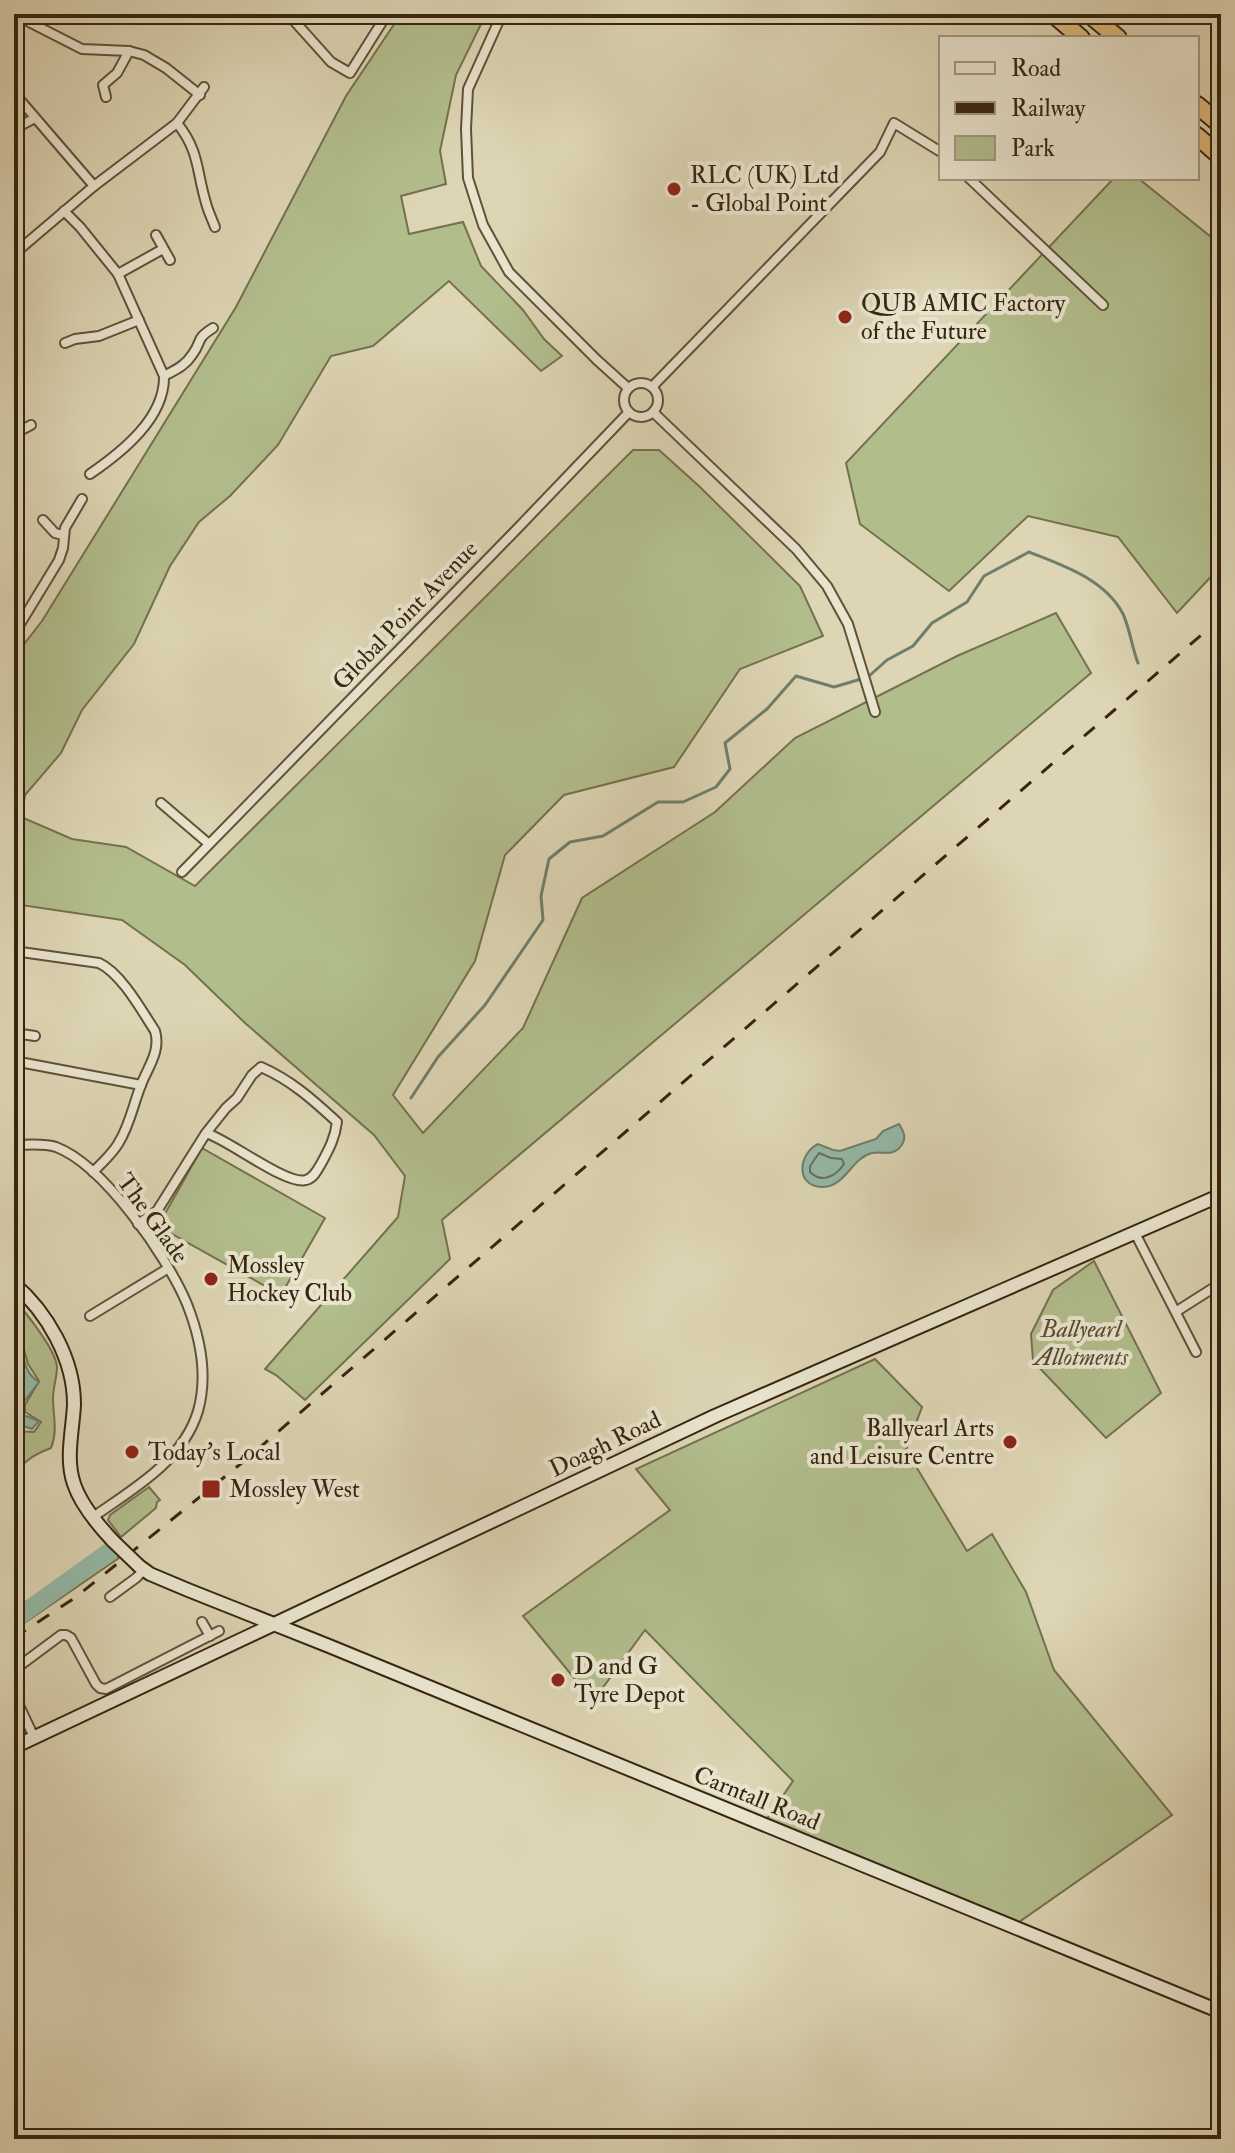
<svg xmlns="http://www.w3.org/2000/svg" width="1235" height="2153" font-family="'IM FELL Double Pica',serif">
	<rect width="100%" height="100%" fill="#ddd5b4"/>
	<filter id="stains"><feTurbulence type="fractalNoise" baseFrequency=".0025" numOctaves="4"/><feColorMatrix values="0 0 0 0 .2 0 0 0 0 .09 0 0 0 0 .02 0 0 0 .5 -.17"/></filter>
	<radialGradient id="worn" r=".72"><stop offset=".6" stop-color="#630" stop-opacity="0"/><stop offset="1" stop-color="#630" stop-opacity=".3"/></radialGradient>
	<g fill="#b2bd8c" stroke="#74714e" stroke-width="2">
		<polygon points="401,14 486,14 456,75 440,151 446,184 401,196 409,234 463,222 481,266 523,310 544,339 562,356 541,371 449,281 373,346 331,356 278,445 230,496 199,522 170,566 134,644 82,710 61,753 25,795 21,817 72,839 126,847 195,886 633,450 659,450 700,487 800,586 823,636 740,669 674,767 564,795 505,855 475,961 393,1095 423,1133 523,1028 582,898 715,812 795,738 957,656 1056,613 1091,673 442,1220 450,1259 305,1400 276,1375 265,1369 398,1217 405,1176 374,1135 245,1023 185,965 122,920 14,904 14,657 42,621 236,307 346,96"/>
		<polygon points="1114,178 1138,178 1221,245 1221,566 1177,613 1118,537 1028,516 949,591 860,524 846,463"/>
		<polygon points="202,1148 325,1218 281,1295 158,1226"/>
		<polygon points="1094,1261 1161,1393 1106,1438 1033,1361 1031,1334 1053,1290"/>
		<path d="M14 1299C26 1313 56 1350 57 1367 57 1377 53 1388 53 1398 53 1415 58 1431 51 1448 35 1454 23 1461 14 1476V1431L34 1432 41 1422 25 1412V1405L39 1381 28 1364 19 1332 14 1325Z"/>
		<polygon points="875,1359 922,1407 906,1450 967,1551 992,1534 1026,1592 1054,1670 1172,1815 1019,1922 766,1820 793,1781 645,1630 593,1701 523,1616 670,1510 636,1469"/>
		<polygon points="149,1487 160,1500 157,1502 156,1508 121,1537 108,1520 110,1515"/>
		<polygon points="107,1547 119,1558 14,1630 14,1610"/>
	</g>
	<g fill="#94b9a7" stroke="#6f7e6b" stroke-width="2">
		<path d="M899 1124C904 1132 907 1138 901 1146 893 1157 883 1151 872 1153 851 1158 846 1187 822 1187 794 1186 799 1153 818 1144L833 1150 840 1151 876 1139 883 1131Z"/>
		<path d="M14 1331C26 1347 19 1370 39 1382L17 1411 20 1414 39 1421 32 1429 14 1423Z"/>
	</g>
	<g fill="none" stroke-linecap="round" stroke-linejoin="round">
		<path stroke="#666f5c" stroke-width="2" d="M819 1153 831 1158 842 1159 844 1164C836 1176 822 1184 810 1172V1166Z"/>
		<path stroke="#6f7e6b" stroke-width="3" d="M411 1098 438 1057 485 1005 543 920 541 896 549 859 570 842 603 836 658 802H683L716 787 730 769 725 743 767 709 796 676 834 687 868 677 887 660 913 646 932 623 967 602 984 576 1029 552C1062 565 1105 579 1123 614 1130 629 1132 648 1138 663"/>
		<polyline stroke="#94b9a7" stroke-width="18" points="14,1620 110,1551"/>
		<defs>
			<g id="street">
				<polyline points="288,14 331,62 350,73 387,14"/>
				<polyline points="502,14 468,89 466,129 468,178 483,225 509,272 597,360 628,388"/>
				<polyline points="29,22 82,49 129,51 144,55 166,68 200,95"/>
				<polyline points="14,93 94,186"/>
				<polyline points="106,97 103,85 117,73 129,51"/>
				<path d="M177 123C200 152 196 170 206 203 208 211 212 219 215 227"/>
				<polyline points="14,129 35,118"/>
				<polyline points="969,178 1103,305"/>
				<path d="M64 211 80 227 118 274 164 376C165 418 122 452 90 474"/>
				<polyline points="156,235 170,260"/>
				<polyline points="14,254 94,186 177,123 204,87"/>
				<polyline points="118,274 163,249"/>
				<polyline points="65,343 75,339 99,336 139,320"/>
				<path d="M164 376C175 370 185 366 192 355 203 341 194 340 213 328"/>
				<circle cx="641" cy="400" r="17"/>
				<polyline points="652,387 880,152 894,123 941,152"/>
				<polyline points="653,412 796,549 827,586 848,624 875,712"/>
				<polyline points="14,434 31,425"/>
				<polyline points="14,470 16,478 14,482"/>
				<polyline points="43,520 55,533 63,535"/>
				<polyline points="14,634 59,560 63,548 65,528 82,499"/>
				<polyline points="161,803 209,844"/>
				<polyline points="182,872 516,530 629,412"/>
				<path d="M14 951 99 963C121 973 142 1011 155 1031 161 1051 148 1067 141 1085 133 1105 130 1125 118 1144 112 1154 102 1163 93 1172"/>
				<polyline points="14,1033 35,1036"/>
				<polyline points="14,1061 141,1085"/>
				<path d="M14 1145C27 1145 44 1143 56 1147 104 1165 168 1258 187 1304 200 1337 208 1376 198 1411 183 1461 133 1489 93 1517"/>
				<path d="M138 1224 157 1211 206 1133 226 1108 237 1098 252 1075 261 1067C291 1080 313 1100 337 1122 335 1138 329 1149 322 1162 318 1169 314 1178 306 1180 287 1186 229 1140 206 1133"/>
				<polyline points="1135,1233 1196,1352"/>
				<polyline points="1177,1311 1218,1285"/>
				<polyline points="90,1316 167,1269"/>
				<polyline points="110,1597 136,1578 144,1570"/>
				<polyline points="202,1622 210,1636"/>
				<polyline points="14,1670 61,1635 66,1635 71,1638 96,1684 100,1688 106,1689 219,1631"/>
				<polyline points="14,1695 34,1737"/>
			</g>
			<g id="secondary">
				<path d="M14 1284C47 1312 74 1359 74 1404 73 1430 65 1458 74 1484 81 1505 98 1525 113 1541"/>
				<polyline points="139,1566 150,1574 188,1590 329,1646 1221,2012"/>
				<polyline points="14,1747 715,1416 1221,1195"/>
			</g>
			<g id="highway">
				<polyline points="1053,14 1081,38"/>
				<polyline points="1089,14 1118,38"/>
				<polyline points="1197,105 1221,125"/>
				<polyline points="1197,136 1221,157"/>
			</g>
		</defs>
		<use href="#street" stroke="#605139" stroke-width="12"/>
		<use href="#secondary" stroke="#372510" stroke-width="16"/>
		<use href="#highway" stroke="#372510" stroke-width="20"/>
		<use href="#street" stroke="#e9e4ce" stroke-width="8"/>
		<use href="#secondary" stroke="#e9e4ce" stroke-width="12"/>
		<use href="#highway" stroke="#deba7a" stroke-width="16"/>
		<polyline stroke="#372510" stroke-width="3" stroke-dasharray="14 14" stroke-linecap="butt" points="14,1638 76,1597 243,1462 1221,618"/>
		<defs>
			<polyline id="secondary-bridge" points="113,1541 139,1566"/>
		</defs>
		<use href="#secondary-bridge" stroke="#372510" stroke-width="16" stroke-linecap="butt"/>
		<use href="#secondary-bridge" stroke="#e9e4ce" stroke-width="12"/>
	</g>
	<g fill="#8f2418" stroke="#e9e4ce" stroke-width="3">
		<circle cx="674" cy="189" r="8"/>
		<circle cx="845" cy="317" r="8"/>
		<circle cx="211" cy="1279" r="8"/>
		<circle cx="1010" cy="1442" r="8"/>
		<circle cx="132" cy="1452" r="8"/>
		<rect x="201" y="1479" width="20" height="20" rx="4"/>
		<circle cx="558" cy="1680" r="8"/>
	</g>
	<g text-anchor="middle" stroke-width="8" stroke-linejoin="round" paint-order="stroke">
		<g font-size="24" fill="#372510" stroke="#e9e4ce" text-anchor="start">
			<text x="690" y="183">RLC (UK) Ltd<tspan x="690" dy="28">- Global Point</tspan></text>
			<text x="861" y="311">QUB AMIC Factory<tspan x="861" dy="28">of the Future</tspan></text>
			<text x="227" y="1273">Mossley<tspan x="227" dy="28">Hockey Club</tspan></text>
			<text x="994" y="1436" text-anchor="end">Ballyearl Arts<tspan x="994" dy="28">and Leisure Centre</tspan></text>
			<text x="148" y="1460">Today's Local</text>
			<text x="229" y="1497">Mossley West</text>
			<text x="574" y="1674">D and G<tspan x="574" dy="28">Tyre Depot</tspan></text>
		</g>
		<g font-size="24" fill="#372510" stroke="#e9e4ce">
			<text transform="translate(405 615) rotate(-46)" y="8">Global Point Avenue</text>
			<text transform="translate(153 1218) rotate(54)" y="8">The Glade</text>
			<text transform="translate(605 1444) rotate(-26)" y="8">Doagh Road</text>
			<text transform="translate(757 1798) rotate(22)" y="8">Carntall Road</text>
		</g>
		<g font-size="24" font-style="italic" fill="#564b2f" stroke="#e9e4ce">
			<text x="1081" y="1337">Ballyearl<tspan x="1081" dy="28">Allotments</tspan></text>
		</g>
	</g>
	<rect width="1235" height="2153" fill="none" stroke="#ddd5b4" stroke-width="48"/>
	<rect x="16" y="16" width="1203" height="2121" fill="none" stroke="#372510" stroke-width="4"/>
	<rect x="24" y="24" width="1187" height="2105" fill="none" stroke="#372510" stroke-width="2"/>
	<rect x="939" y="36" width="260" height="144" fill="#e9e4ce" stroke="#a29882" stroke-width="2"/>
	<rect x="955" y="62" width="40" height="12" fill="#e9e4ce" stroke="#a29882" stroke-width="2"/>
	<text x="1011" y="76" font-size="24" fill="#372510">Road</text>
	<rect x="955" y="102" width="40" height="12" fill="#372510" stroke="#a29882" stroke-width="2"/>
	<text x="1011" y="116" font-size="24" fill="#372510">Railway</text>
	<rect x="955" y="136" width="40" height="24" fill="#b2bd8c" stroke="#a29882" stroke-width="2"/>
	<text x="1011" y="156" font-size="24" fill="#372510">Park</text>
	<rect width="100%" height="100%" filter="url(#stains)"/>
	<rect width="100%" height="100%" fill="url(#worn)"/>
</svg>
